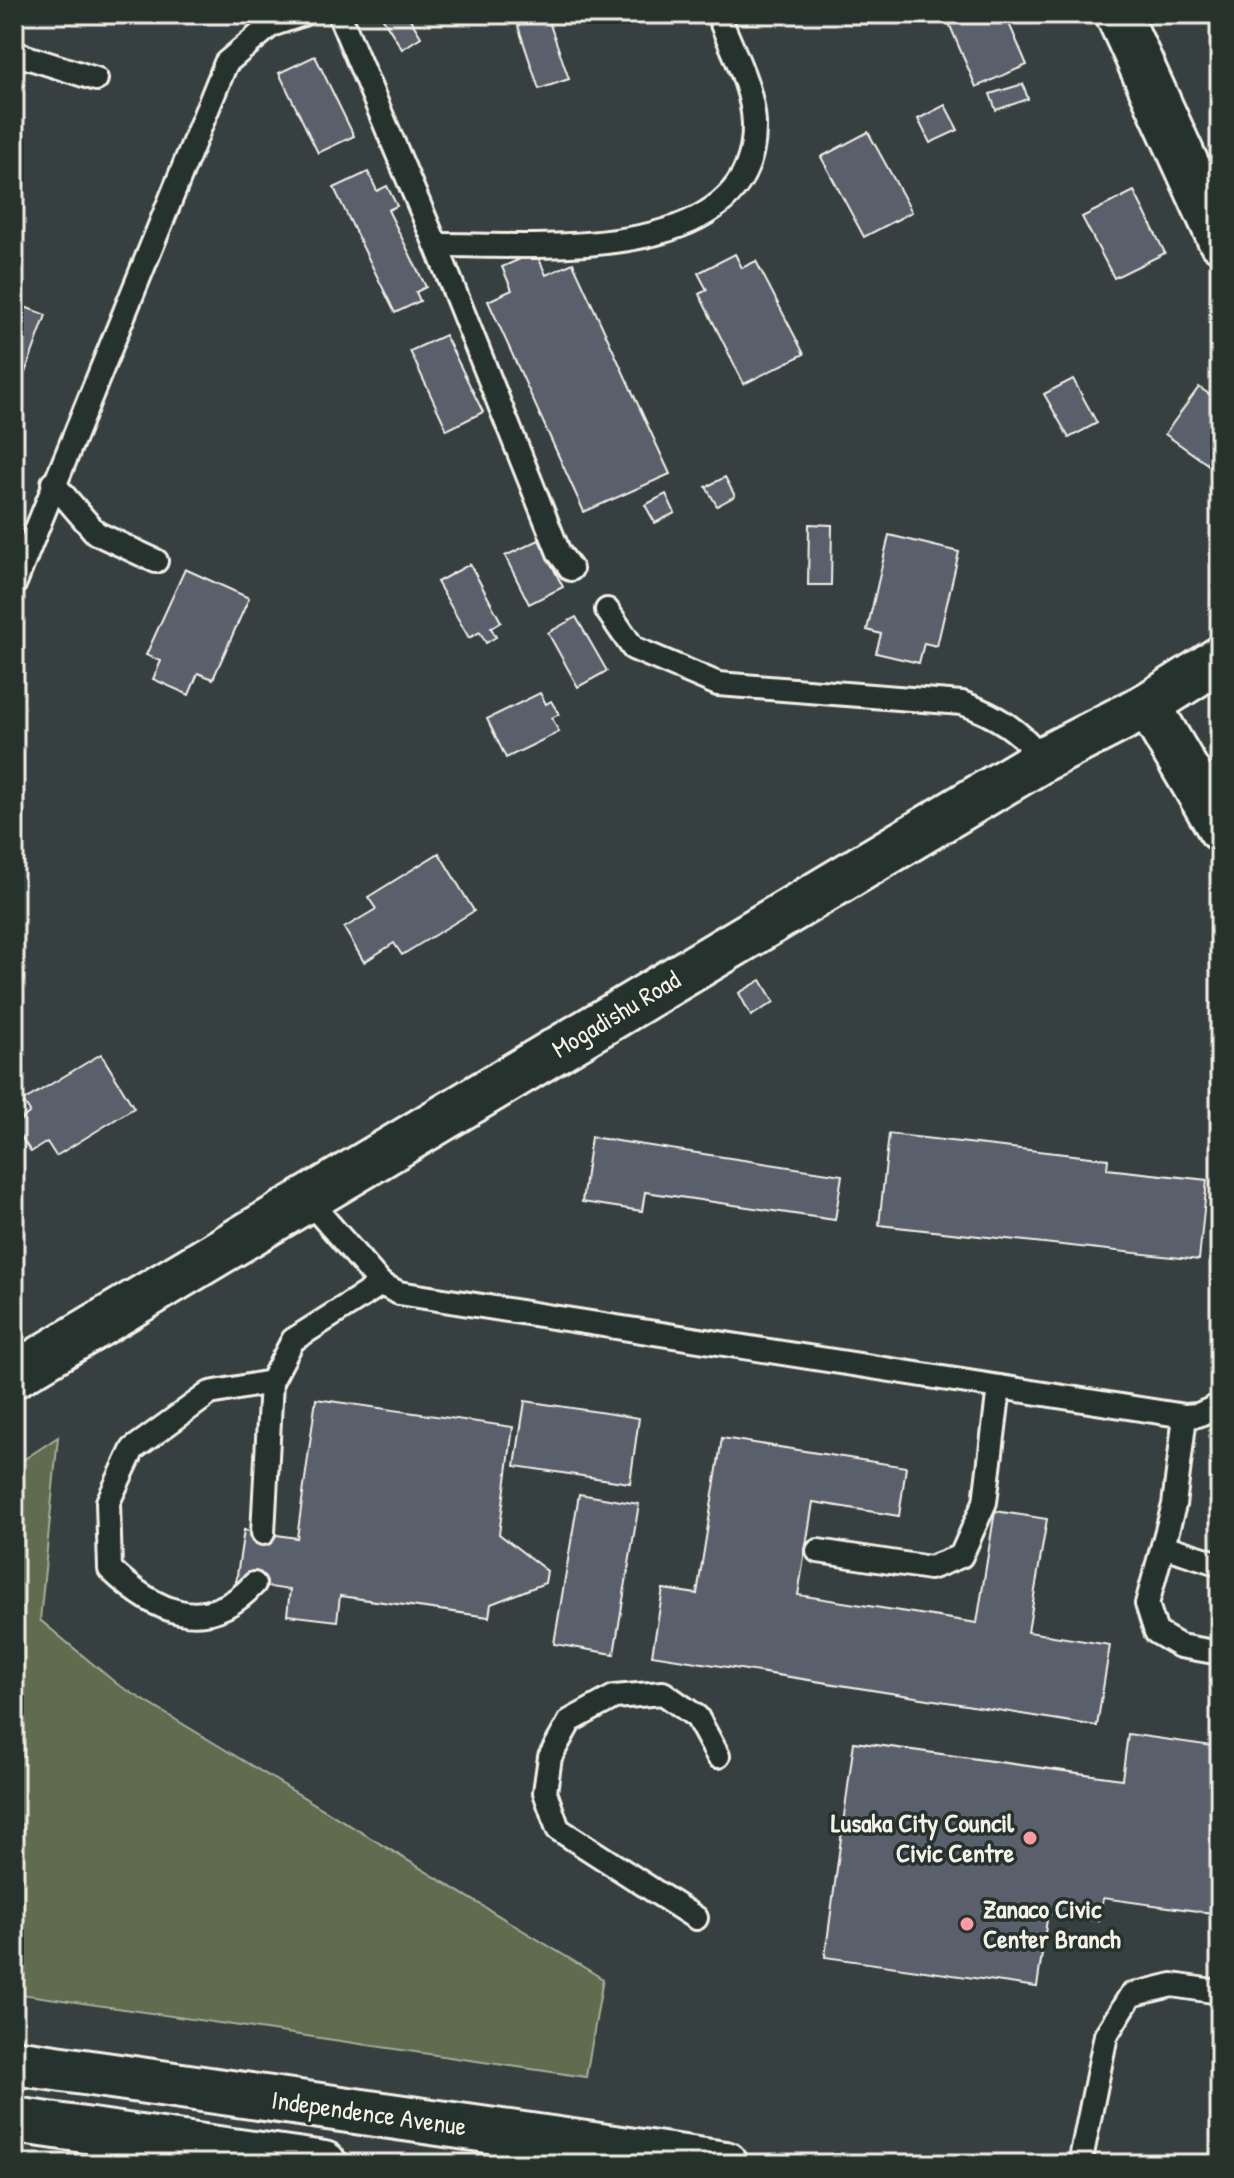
<svg xmlns="http://www.w3.org/2000/svg" width="1234" height="2178" font-family="'Patrick Hand',sans-serif">
	<rect width="100%" height="100%" fill="#364040"/>
	<filter id="ink" filterUnits="userSpaceOnUse"><feTurbulence type="fractalNoise" baseFrequency=".0125" numOctaves="2"/><feDisplacementMap in="SourceGraphic" scale="16" xChannelSelector="R" yChannelSelector="G"/><feConvolveMatrix kernelMatrix="1 2 1 2 8 2 1 2 1" color-interpolation-filters="sRGB"/></filter>
	<g filter="url(#ink)">
		<polygon fill="#5e6c4e" stroke="#a9ae9b" stroke-width="2" points="58,1437 40,1620 117,1684 603,1979 586,2077 14,1993 14,1466"/>
		<g fill="#5a5e6c" stroke="#f4f1e8" stroke-width="2">
			<polygon points="386,14 407,14 421,37 402,49 382,17"/>
			<polygon points="945,14 1005,14 1027,65 976,87"/>
			<polygon points="547,16 569,79 539,89 518,26"/>
			<polygon points="315,56 354,136 318,153 279,73"/>
			<polygon points="1023,84 1028,99 996,110 990,94"/>
			<polygon points="945,105 958,130 930,143 918,119"/>
			<polygon points="868,132 912,212 864,237 821,157"/>
			<polygon points="368,172 377,191 387,186 397,206 388,210 426,287 416,292 420,301 395,313 334,188"/>
			<polygon points="1134,191 1165,253 1114,278 1082,217"/>
			<polygon points="536,252 546,275 573,263 670,474 584,512 488,301 512,290 502,267"/>
			<polygon points="735,254 742,268 756,261 804,354 744,384 699,294 707,290 698,273"/>
			<polygon points="14,303 46,315 14,403"/>
			<polygon points="445,335 483,412 447,430 410,351"/>
			<polygon points="1073,379 1097,423 1069,438 1044,394"/>
			<polygon points="1199,387 1220,402 1220,473 1165,434"/>
			<polygon points="725,477 735,496 717,506 706,487"/>
			<polygon points="666,494 675,513 655,523 645,505"/>
			<polygon points="809,524 832,525 831,585 808,585"/>
			<polygon points="889,535 959,552 937,646 924,643 919,663 876,653 881,634 867,630"/>
			<polygon points="539,540 563,587 529,604 505,556"/>
			<polygon points="470,564 501,622 491,628 496,637 486,643 480,632 469,638 437,582"/>
			<polygon points="185,569 249,598 213,679 198,673 189,695 153,679 161,661 146,655"/>
			<polygon points="576,617 607,671 578,687 548,633"/>
			<polygon points="540,693 546,704 551,701 559,714 552,718 559,732 506,758 487,719"/>
			<polygon points="439,853 474,911 402,955 394,943 364,962 344,928 376,909 368,897"/>
			<polygon points="761,980 774,1002 751,1016 739,993"/>
			<polygon points="101,1054 134,1108 56,1156 47,1142 31,1152 14,1126 30,1112 23,1101"/>
			<polygon points="889,1134 1108,1159 1107,1169 1207,1180 1199,1260 879,1225"/>
			<polygon points="591,1137 842,1175 835,1220 645,1192 642,1211 582,1202"/>
			<polygon points="316,1399 513,1427 499,1534 547,1571 545,1583 491,1604 489,1617 340,1596 337,1621 287,1615 290,1590 236,1582 244,1530 297,1538"/>
			<polygon points="525,1401 639,1418 630,1483 515,1466"/>
			<polygon points="722,1438 906,1467 899,1516 813,1502 798,1595 977,1623 995,1511 1047,1519 1028,1632 1110,1645 1097,1726 652,1655 663,1589 697,1594"/>
			<polygon points="579,1494 639,1504 614,1654 554,1644"/>
			<polygon points="1128,1734 1220,1747 1220,1914 1103,1898 1099,1921 1048,1913 1037,1987 825,1957 854,1742 1122,1779"/>
		</g>
		<g fill="none" stroke-linecap="round" stroke-linejoin="round">
			<defs>
				<g id="service">
					<polyline points="339,14 436,245 559,553 571,569"/>
					<polyline points="14,53 96,79"/>
					<path d="M436 245C530 244 757 269 754 124 753 87 731 48 718 14"/>
					<polyline points="53,483 96,533 156,561"/>
					<polyline points="14,585 226,63 271,25 303,14"/>
					<path d="M607 610 633 648 718 684 962 703C998 716 1019 730 1043 759"/>
					<polyline points="307,1199 381,1284 399,1293 1185,1416 1198,1415 1220,1405"/>
					<polyline points="1185,1416 1174,1505 1147,1604 1156,1632 1180,1646 1220,1653"/>
					<polyline points="263,1533 271,1382 293,1340 381,1284"/>
					<polyline points="1163,1546 1220,1564"/>
					<polyline points="818,1551 930,1568 961,1556 985,1502 999,1387"/>
					<path d="M254 1584C205 1637 154 1611 110 1569L108 1502 133 1449 210 1393 271 1382"/>
					<polyline points="696,1918 558,1829 545,1792 550,1757 570,1721 614,1697 663,1693 697,1717 718,1756"/>
					<polyline points="1080,2164 1106,2035 1131,1995 1172,1985 1220,1992"/>
				</g>
				<polyline id="minor" points="1118,14 1220,239"/>
				<g id="tertiary">
					<polyline points="1148,705 1220,828"/>
					<polyline points="14,1375 1043,759 1148,705 1220,659"/>
				</g>
				<g id="secondary">
					<polyline points="14,2062 725,2164"/>
					<polyline points="14,2120 324,2164"/>
				</g>
			</defs>
			<use href="#service" stroke="#f4f1e8" stroke-width="28"/>
			<use href="#minor" stroke="#f4f1e8" stroke-width="50"/>
			<use href="#tertiary" stroke="#f4f1e8" stroke-width="50"/>
			<use href="#secondary" stroke="#f4f1e8" stroke-width="50"/>
			<use href="#service" stroke="#26332d" stroke-width="22"/>
			<use href="#minor" stroke="#26332d" stroke-width="44"/>
			<use href="#tertiary" stroke="#26332d" stroke-width="44"/>
			<use href="#secondary" stroke="#26332d" stroke-width="44"/>
		</g>
	</g>
	<g fill="#ff9aa2" stroke="#26332d" stroke-width="3">
		<circle cx="1030" cy="1838" r="8"/>
		<circle cx="967" cy="1924" r="8"/>
	</g>
	<g text-anchor="middle" stroke-width="7" stroke-linejoin="round" paint-order="stroke">
		<g font-size="26" fill="#f4f1e8" stroke="#26332d">
			<text transform="translate(616 1014) rotate(-31)" y="9">Mogadishu Road</text>
			<text transform="translate(369 2113) rotate(8)" y="9">Independence Avenue</text>
		</g>
		<g font-size="26" font-weight="bold" fill="#f4f1e8" stroke="#26332d" text-anchor="end">
			<text x="1014" y="1832">Lusaka City Council<tspan x="1014" dy="30">Civic Centre</tspan></text>
			<text x="983" y="1918" text-anchor="start">Zanaco Civic<tspan x="983" dy="30">Center Branch</tspan></text>
		</g>
	</g>
	<rect width="1234" height="2178" fill="none" stroke="#26332d" stroke-width="48"/>
	<rect x="24" y="24" width="1186" height="2130" fill="none" stroke="#f4f1e8" stroke-width="3" filter="url(#ink)"/>
</svg>
